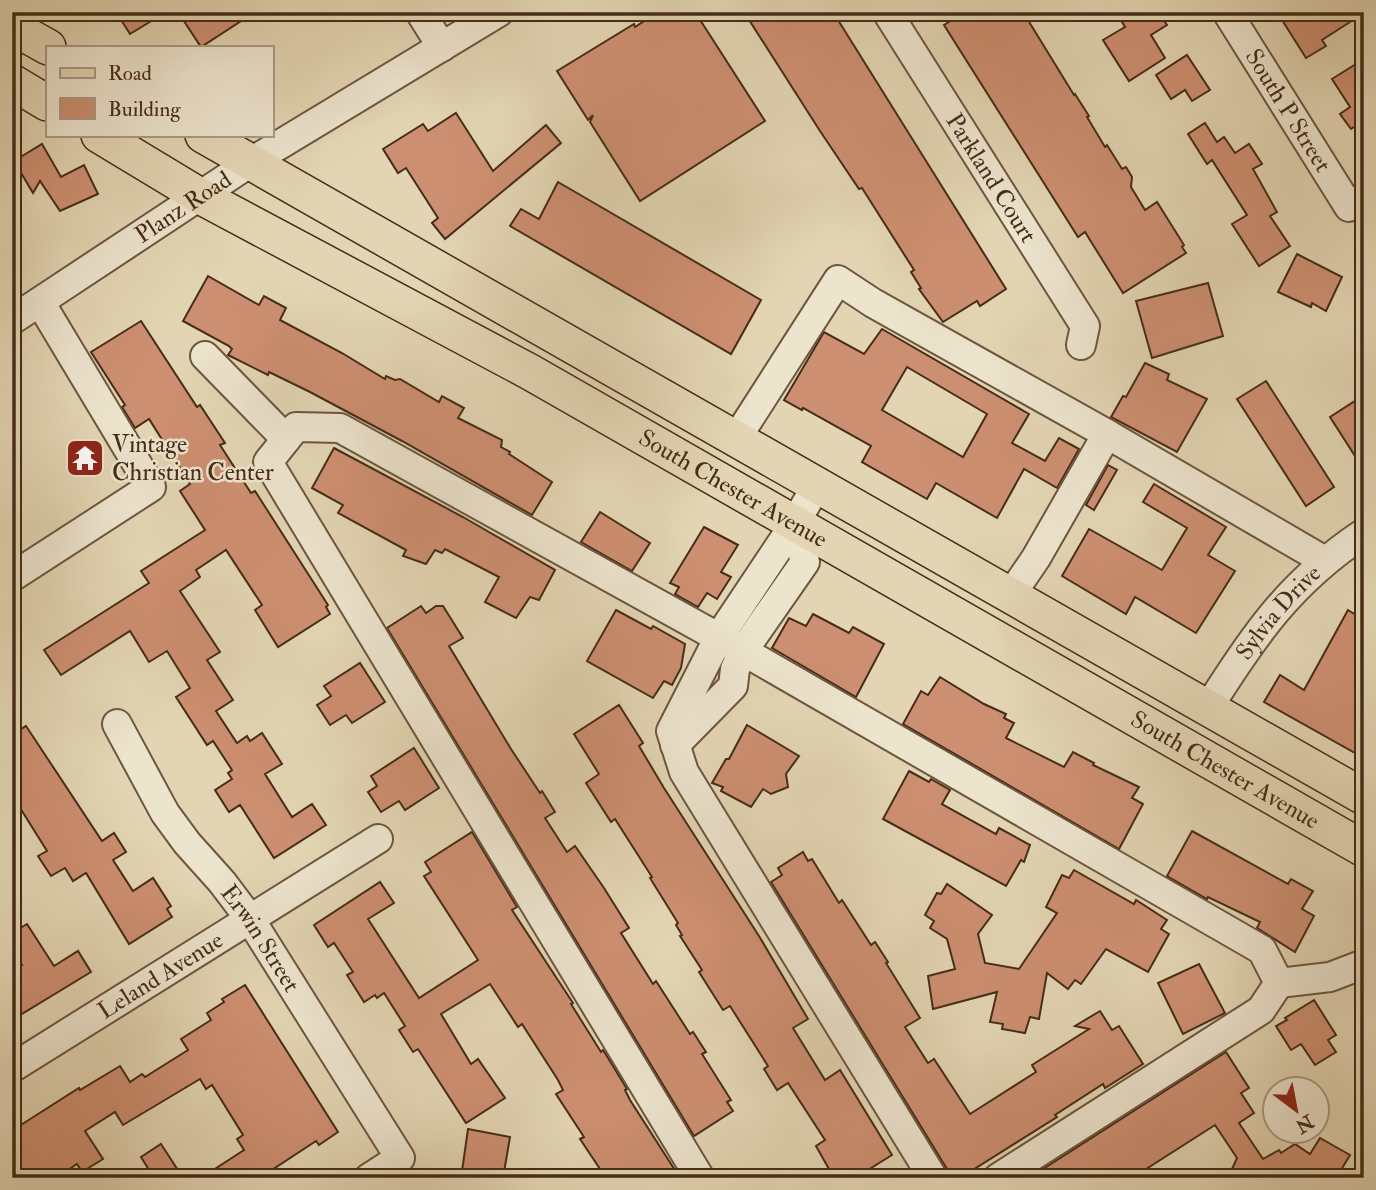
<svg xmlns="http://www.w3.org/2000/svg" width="1376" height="1190" font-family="'IM FELL Double Pica',serif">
	<rect width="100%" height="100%" fill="#e3d5b3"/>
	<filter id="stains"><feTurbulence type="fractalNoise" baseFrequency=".00286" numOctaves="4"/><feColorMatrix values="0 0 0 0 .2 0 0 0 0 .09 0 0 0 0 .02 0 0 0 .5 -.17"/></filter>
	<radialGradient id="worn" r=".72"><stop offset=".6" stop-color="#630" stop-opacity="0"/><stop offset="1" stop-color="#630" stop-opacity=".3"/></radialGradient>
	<g fill="#cd8f71" stroke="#452c18" stroke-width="2" fill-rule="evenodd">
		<polygon points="116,12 166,12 130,34"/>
		<polygon points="178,12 255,12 201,47"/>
		<polygon points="658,12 695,12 765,121 640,201 590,122 593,115 588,120 557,71 634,24 635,27"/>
		<polygon points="744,12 833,12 1006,289 980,306 977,301 943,322 919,289 921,288 911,272 914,270 862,188 859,189 820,131"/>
		<polygon points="965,12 1023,12 1074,95 1075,94 1089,116 1087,117 1105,147 1107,145 1122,169 1126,167 1132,177 1131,187 1145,210 1157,202 1184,245 1182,247 1186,253 1123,293 1085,232 1078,237 944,25"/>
		<polygon points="1116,12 1158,12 1167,25 1151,35 1165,58 1129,81 1103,40 1125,27"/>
		<polygon points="1277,12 1364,12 1364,13 1322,40 1326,46 1306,58"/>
		<polygon points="1187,55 1210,90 1192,101 1185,90 1171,99 1156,75"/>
		<polygon points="1364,59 1364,129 1360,123 1351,129 1340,114 1350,107 1332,79"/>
		<polygon points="456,113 493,171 546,125 561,143 445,239 432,223 438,218 406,168 398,173 383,149 423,124 428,131"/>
		<polygon points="1205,123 1217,142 1224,137 1235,153 1249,144 1262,164 1253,169 1277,212 1270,216 1290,246 1259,266 1232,224 1247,215 1212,160 1207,164 1188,134"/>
		<polygon points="42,144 61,177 84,165 98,194 60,211 40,181 33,193 14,161"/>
		<polygon points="558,182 761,300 731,354 510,226 521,209 539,219"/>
		<polygon points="1297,254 1342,277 1326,311 1312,303 1311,307 1278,292"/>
		<polygon points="208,276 259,305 264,296 286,308 280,320 342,353 385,379 386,376 395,380 400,379 439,402 442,396 464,408 458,418 502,440 501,447 510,452 509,454 552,482 532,515 402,441 310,392 269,372 268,375 228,355 232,349 229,346 183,321"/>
		<polygon points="1208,283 1223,336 1152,358 1136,301"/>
		<polygon points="141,321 197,407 200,405 225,443 220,445 251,493 255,491 328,605 326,607 330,614 278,647 255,610 262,605 226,550 196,570 200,577 180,591 220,652 207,660 233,700 216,711 237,743 247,736 250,741 262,733 282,764 265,774 292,817 312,804 326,825 274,858 240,805 229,812 215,790 232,779 228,773 232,770 213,741 207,745 176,697 190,688 167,651 149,662 130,631 61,675 44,650 149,583 141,571 205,530 180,491 190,484 149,419 135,428 122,407 125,405 91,352"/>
		<path d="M882 329 1029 414 1012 443 1045 461 1059 438 1079 449 1057 488 1024 469 997 518 936 483 927 499 862 462 871 446 803 408 802 410 784 400 824 332 864 354ZM907 367 987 414 963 457 882 410Z"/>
		<polygon points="1145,363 1169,374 1167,380 1207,399 1177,452 1111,417 1123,396 1126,397"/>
		<polygon points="1266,381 1334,487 1306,506 1237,399"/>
		<polygon points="1355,401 1364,415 1364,470 1330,417"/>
		<polygon points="334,448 463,517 555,570 539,600 530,597 516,618 485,602 499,577 445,549 442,553 435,550 426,564 403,556 406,550 338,513 343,505 312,488"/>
		<polygon points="1108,465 1117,470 1094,510 1086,505"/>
		<polygon points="1154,484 1226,527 1208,555 1235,571 1196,633 1135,597 1126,614 1062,576 1089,529 1162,570 1187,528 1143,502"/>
		<polygon points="600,512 650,543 632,571 581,542"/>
		<polygon points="704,527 738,545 721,572 731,577 717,599 707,593 698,607 675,594 679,587 670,583"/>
		<polygon points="421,606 426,613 436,606 443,606 463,638 449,646 511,749 540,793 542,791 555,812 545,818 567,852 575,846 604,888 629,928 621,933 653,984 656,981 690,1034 693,1032 706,1052 702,1054 731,1100 727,1102 733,1111 694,1136 387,628"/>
		<polygon points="616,610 651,629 653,626 685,644 681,668 672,685 664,681 653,698 587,661"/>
		<polygon points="1348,610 1364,620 1364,758 1264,702 1280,675 1304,690"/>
		<polygon points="813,614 849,633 853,627 884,644 856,697 772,648 789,618 806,626"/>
		<polygon points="360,663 385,702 352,723 346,715 330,725 317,705 331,696 324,686"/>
		<polygon points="940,677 984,704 1006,714 1004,718 1014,723 1006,738 1064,767 1073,752 1094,763 1093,765 1139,787 1132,798 1143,804 1119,849 903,724 921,691 928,695"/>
		<polygon points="619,705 643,743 639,746 664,788 759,936 808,1019 793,1028 825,1080 840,1070 892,1155 855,1178 834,1178 816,1146 825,1140 788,1083 777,1090 764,1069 768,1066 730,1006 723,1010 699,972 702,970 680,936 682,935 676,925 678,923 650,878 652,877 615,819 611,822 586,783 599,774 574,734"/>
		<polygon points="747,725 799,756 786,774 788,787 771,794 763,789 751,807 721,791 723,787 712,783 726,759 729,759"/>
		<polygon points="26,726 102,841 114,833 126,852 113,860 133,891 153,878 171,906 167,909 172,917 129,944 86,873 73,881 65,868 51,876 38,856 47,851 12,795 12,735"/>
		<polygon points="414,748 439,788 405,810 399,801 381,812 368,792 377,786 371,776"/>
		<polygon points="909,771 929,782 931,779 950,790 942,804 996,834 999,828 1030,845 1024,862 1021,860 1006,886 883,819"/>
		<polygon points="1192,831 1288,884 1291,879 1313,891 1302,909 1314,916 1295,952 1257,928 1260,922 1208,897 1207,899 1167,876"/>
		<polygon points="472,832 517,907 512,910 573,1003 571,1004 601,1052 603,1050 613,1066 627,1089 625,1090 630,1100 680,1178 606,1178 580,1139 584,1137 556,1094 563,1090 558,1080 522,1024 518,1027 490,984 441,1014 471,1064 478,1059 505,1098 466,1123 418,1049 413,1052 399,1030 405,1026 384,993 377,998 375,995 364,1002 347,975 353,972 334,943 328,947 314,925 380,882 394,903 368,919 419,998 478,960 424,876 431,872 425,862"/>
		<polygon points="803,852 808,861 812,859 839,903 842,900 871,945 875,942 888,962 886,963 920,1018 905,1027 928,1063 934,1059 970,1114 1036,1072 1032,1065 1089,1029 1075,1026 1100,1011 1112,1030 1119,1026 1143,1064 1105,1088 1103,1084 1055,1115 1057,1117 960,1178 950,1178 947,1169 771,882 782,875 778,868"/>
		<polygon points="1074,870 1134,904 1136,900 1167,920 1161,929 1169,934 1148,972 1106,949 1081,984 1075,980 1068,989 1047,973 1039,1019 1030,1017 1025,1033 1002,1029 1003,1024 990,1022 997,992 933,1009 928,976 955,969 947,939 930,928 934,921 925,915 937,893 941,894 947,884 992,915 978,934 985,963 1019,969 1057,913 1046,907 1062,875 1069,878"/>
		<polygon points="27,924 54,966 78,951 91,972 12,1020 12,971 22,965 12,950 12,933"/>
		<polygon points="1199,964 1225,1013 1183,1034 1158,983"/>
		<polygon points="245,985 338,1132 319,1145 316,1141 275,1168 277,1170 266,1178 201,1178 244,1150 237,1139 243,1135 212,1085 206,1089 200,1079 123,1125 115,1112 85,1131 103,1159 82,1172 77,1164 56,1178 12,1178 12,1155 21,1149 18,1145 21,1143 13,1130 79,1088 80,1090 120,1066 130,1082 142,1074 145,1077 188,1050 181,1039 211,1020 207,1013 224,1002 222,999"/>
		<polygon points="1314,1000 1336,1035 1328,1040 1336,1052 1315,1065 1301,1044 1291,1050 1276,1026 1287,1020 1285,1018"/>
		<polygon points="1226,1052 1249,1088 1241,1093 1254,1113 1239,1123 1263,1159 1279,1150 1281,1153 1295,1144 1310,1154 1320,1138 1350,1155 1341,1170 1329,1178 1228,1178 1237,1158 1215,1125 1132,1178 1029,1178"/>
		<polygon points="468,1129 510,1137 503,1178 461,1178"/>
		<polygon points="161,1144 183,1178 154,1178 141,1157"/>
	</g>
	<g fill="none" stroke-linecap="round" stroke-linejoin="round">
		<defs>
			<g id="minor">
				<polyline points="420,12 442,47"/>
				<path id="s1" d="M887 12 1085 326 1081 345"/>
				<path id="s2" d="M1227 12 1349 207 1364 197"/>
				<path id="s3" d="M12 320 251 162 499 12"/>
				<polyline points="205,356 286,439"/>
				<polyline points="1107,434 1325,561"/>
				<polyline points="736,439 838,280 873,303 1107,434 1036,558 1010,596"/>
				<polyline points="817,485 795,523 719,637 671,731 684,772 933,1178"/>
				<polyline points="12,577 151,487 40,302"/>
				<path id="s4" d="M1208 708C1254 635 1290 582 1364 533"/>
				<path id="s5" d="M117 724 165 813 187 843 222 882 250 919 400 1158 369 1178"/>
				<polyline points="675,745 733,686 735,669 743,651 805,562 795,523"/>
				<polyline points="1279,983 1330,977 1364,964"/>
				<path id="s6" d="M12 1068 378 839"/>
				<polyline points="700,1178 268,462 296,427 340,428 743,651 1262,950 1279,983 1261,1010 998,1178"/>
			</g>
			<g id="major">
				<polyline points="12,27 48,47"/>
				<polyline points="12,82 47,103"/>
				<path id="s7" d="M99 135 200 196 530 372 1364 849"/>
				<polyline points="203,135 1364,797"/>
			</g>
		</defs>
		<use href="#minor" stroke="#6c563f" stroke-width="32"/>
		<use href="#major" stroke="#452c18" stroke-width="38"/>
		<use href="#minor" stroke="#ede4ce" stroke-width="28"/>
		<use href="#major" stroke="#e3d5b3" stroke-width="35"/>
	</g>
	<defs>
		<symbol id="temple-square" viewBox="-11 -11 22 22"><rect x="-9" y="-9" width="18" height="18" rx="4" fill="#8f2418" stroke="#ede4ce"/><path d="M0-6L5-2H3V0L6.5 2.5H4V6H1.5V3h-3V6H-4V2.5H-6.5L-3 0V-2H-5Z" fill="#fff"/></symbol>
	</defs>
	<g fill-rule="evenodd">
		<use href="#temple-square" x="63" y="436" width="44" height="44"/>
	</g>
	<g text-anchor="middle" stroke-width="5" stroke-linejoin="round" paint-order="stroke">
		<g font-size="24" fill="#452c18" stroke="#ede4ce">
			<text dy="8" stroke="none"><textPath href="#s2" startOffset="116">South P Street</textPath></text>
			<text dy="8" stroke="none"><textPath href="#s1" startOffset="196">Parkland Court</textPath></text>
			<text dy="8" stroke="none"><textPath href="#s3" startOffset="205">Planz Road</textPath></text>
			<text dy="8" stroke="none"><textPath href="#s7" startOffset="726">South Chester Avenue</textPath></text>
			<text dy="8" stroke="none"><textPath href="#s4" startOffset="119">Sylvia Drive</textPath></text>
			<text dy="8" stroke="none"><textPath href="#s7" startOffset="1293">South Chester Avenue</textPath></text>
			<text dy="8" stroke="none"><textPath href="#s5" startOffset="259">Erwin Street</textPath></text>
			<text dy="8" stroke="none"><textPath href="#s6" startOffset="175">Leland Avenue</textPath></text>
		</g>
		<g font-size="24" fill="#452c18" stroke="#ede4ce" text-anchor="start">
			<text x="112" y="452">Vintage<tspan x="112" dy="28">Christian Center</tspan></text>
		</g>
	</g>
	<rect width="1376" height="1190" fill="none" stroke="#e3d5b3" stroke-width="42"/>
	<rect x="14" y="14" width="1348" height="1162" fill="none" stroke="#452c18" stroke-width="3.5"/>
	<rect x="21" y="21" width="1334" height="1148" fill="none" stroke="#452c18" stroke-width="2"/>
	<rect x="46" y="46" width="228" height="91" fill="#ede4ce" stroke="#aa9a85" stroke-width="2"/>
	<rect x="60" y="68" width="35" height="10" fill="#e3d5b3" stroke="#aa9a85" stroke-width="2"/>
	<text x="108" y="80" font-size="21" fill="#452c18">Road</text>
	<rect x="60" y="98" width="35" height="21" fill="#cd8f71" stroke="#aa9a85" stroke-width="2"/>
	<text x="108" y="116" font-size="21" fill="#452c18">Building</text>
	<g transform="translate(1296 1110) rotate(148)"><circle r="33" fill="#ede4ce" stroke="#aa9a85" stroke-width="2"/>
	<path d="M0-5L12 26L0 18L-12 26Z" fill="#8f2418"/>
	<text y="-10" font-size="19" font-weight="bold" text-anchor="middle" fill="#452c18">N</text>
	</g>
	<rect width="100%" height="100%" filter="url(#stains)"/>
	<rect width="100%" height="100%" fill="url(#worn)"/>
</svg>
